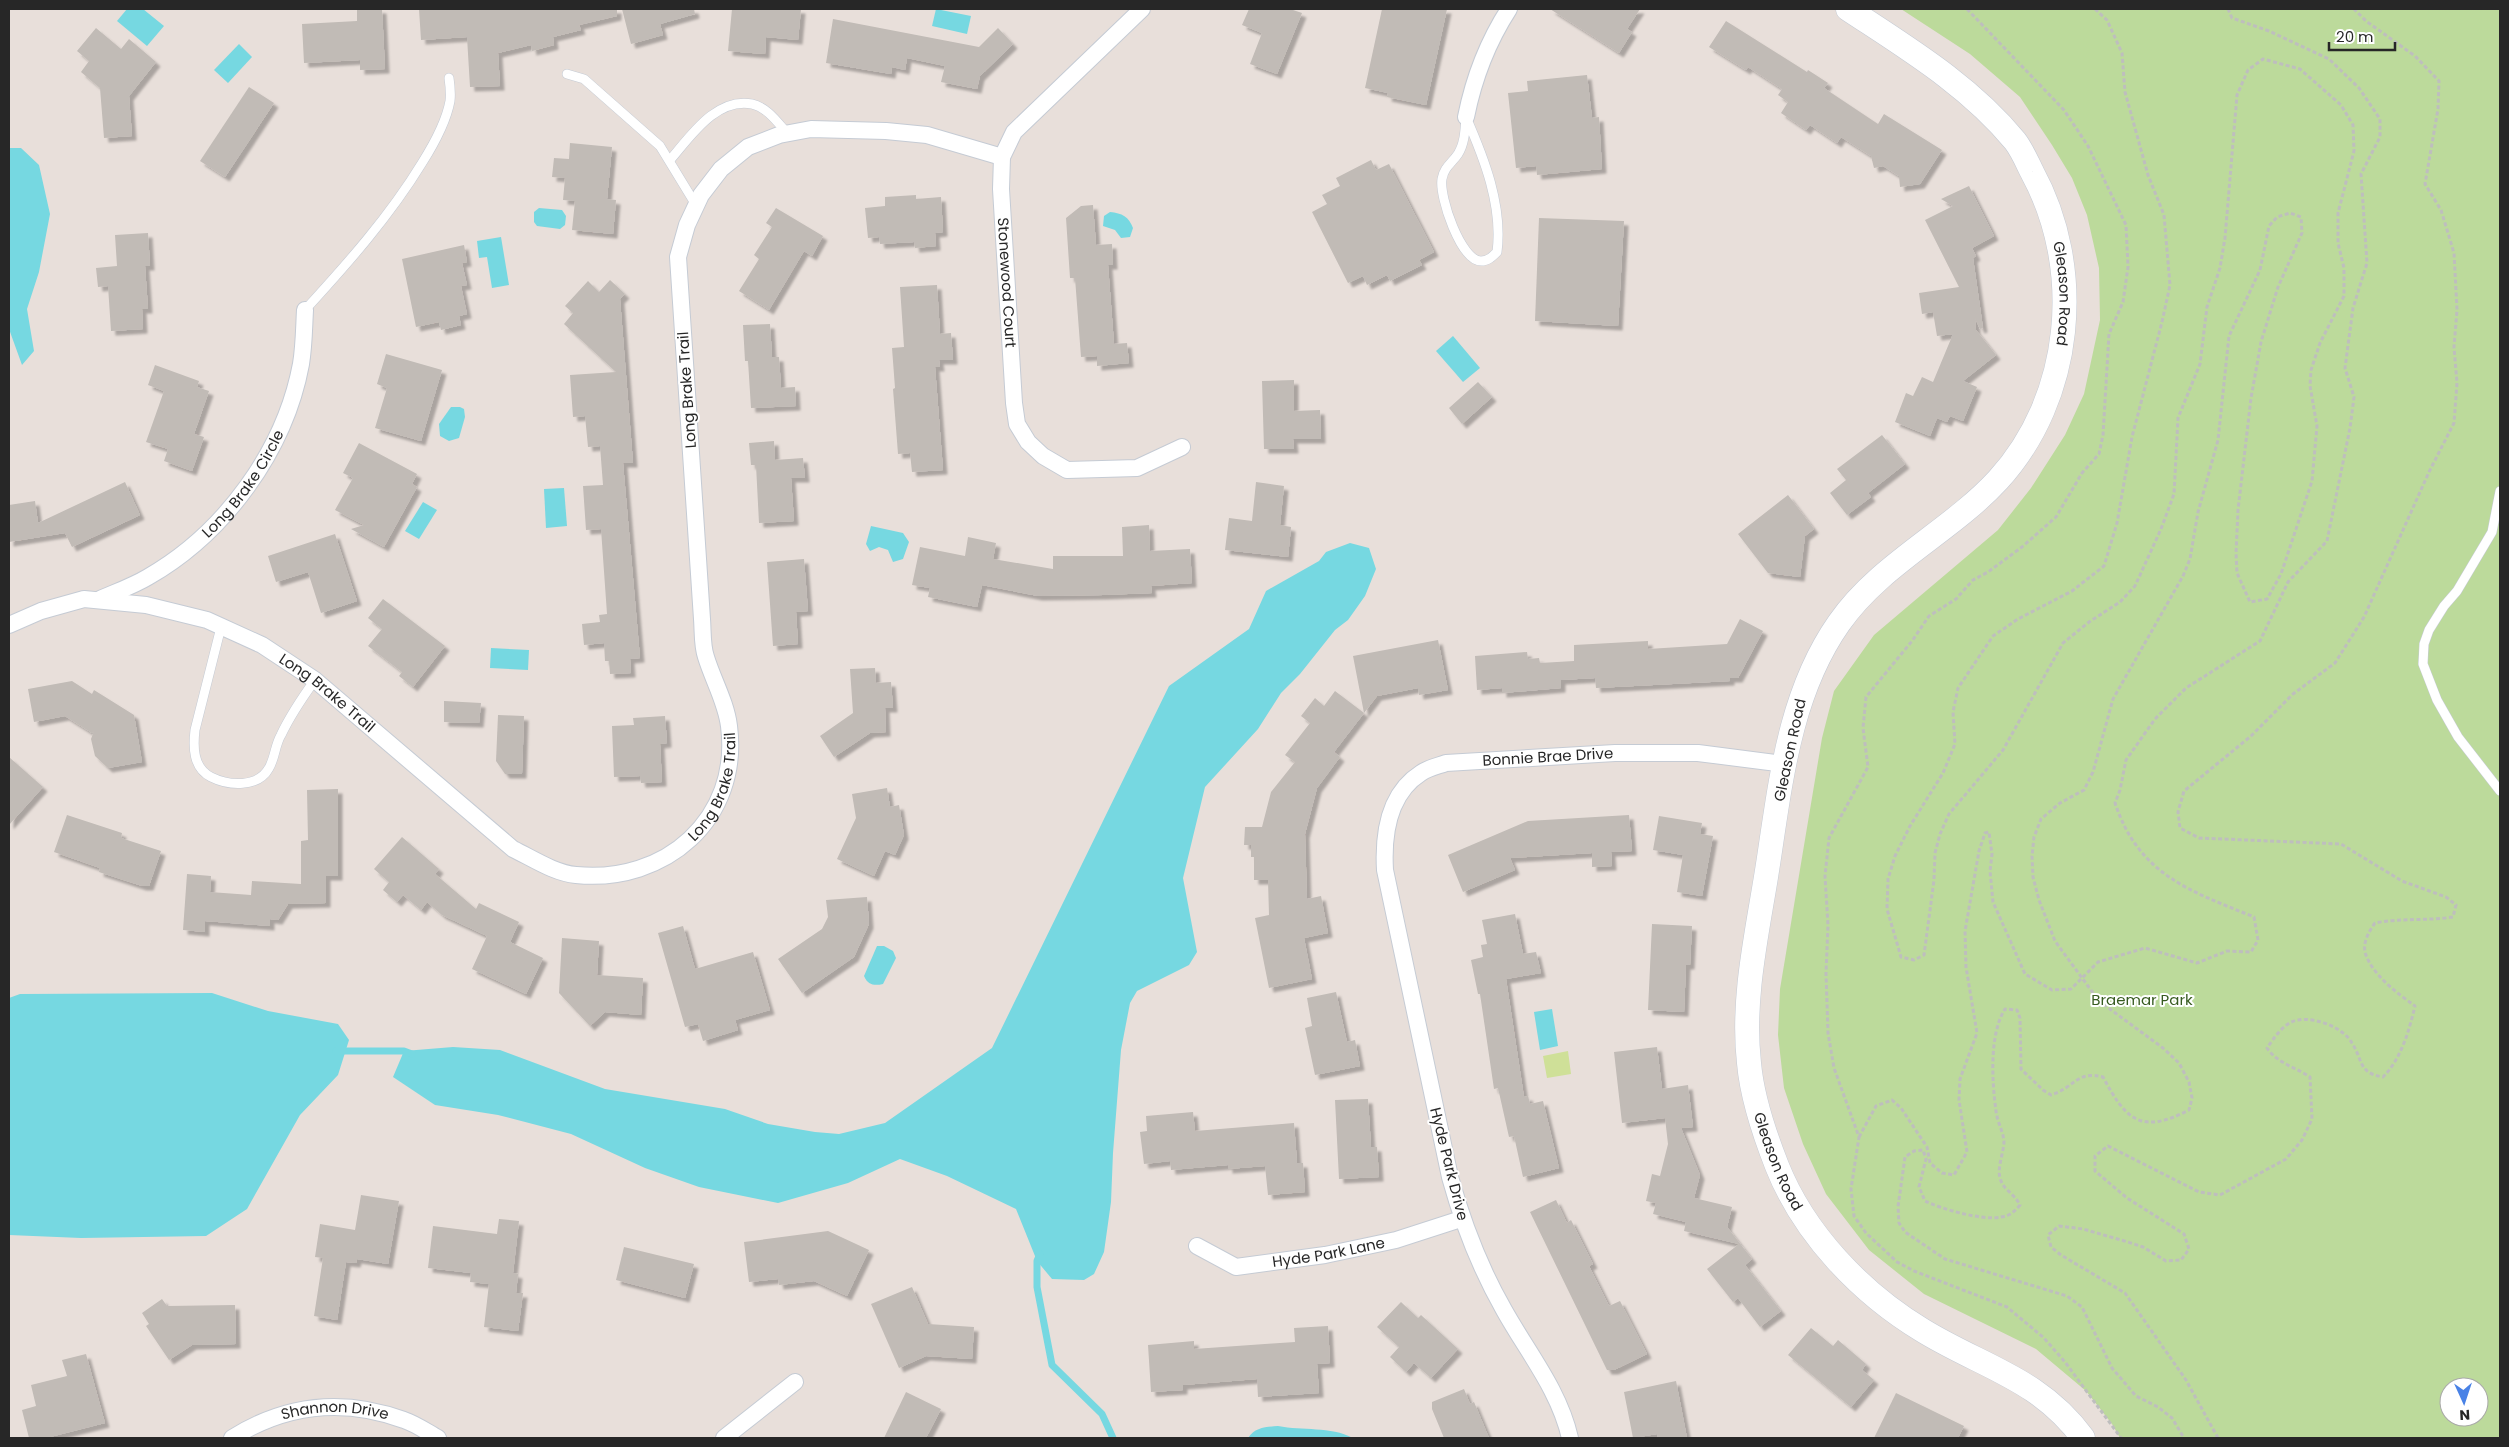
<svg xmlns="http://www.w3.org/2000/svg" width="2509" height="1447" font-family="Poppins,sans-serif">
	<defs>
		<filter id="shadow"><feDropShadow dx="4.5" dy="4.5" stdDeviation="1" flood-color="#0004"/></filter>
	</defs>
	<rect width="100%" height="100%" fill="#e8dfda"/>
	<path fill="#bcda9b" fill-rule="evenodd" d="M1901 9H2500V1438H2120L2112 1424 2086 1391 2036 1349 1924 1294 1869 1250 1826 1194 1803 1144 1784 1088 1778 1035 1780 989 1822 738 1834 691 1874 635 1998 530 2031 488 2065 435 2084 394 2100 320 2099 268 2087 215 2072 178 2052 145 2020 97 1970 54ZM2449 1387H2479V1417H2449Z"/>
	<polygon fill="#cfe098" points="1568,1051 1571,1074 1547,1078 1543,1056"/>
	<g fill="#76d8e1">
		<polygon points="127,9 143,9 164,26 147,46 117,21"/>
		<polygon points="936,9 971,16 967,34 932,26"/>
		<polygon points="239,44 252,57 228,83 214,70"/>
		<polygon points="9,148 21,148 39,165 50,214 39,272 27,309 34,351 22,365 9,329"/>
		<polygon points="539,208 562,210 566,216 565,225 560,229 537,226 534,222 534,212"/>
		<path d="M1110 212C1122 213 1129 217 1133 228L1130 237 1121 238 1115 230 1103 226 1104 216Z"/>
		<polygon points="501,237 509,285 492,288 487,257 479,258 477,241"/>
		<polygon points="1453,336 1480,368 1463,382 1436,351"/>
		<polygon points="451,407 460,407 464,409 465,417 459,438 449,441 440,436 439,424"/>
		<polygon points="564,488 567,526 546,528 544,489"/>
		<polygon points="423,502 437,510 419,539 405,531"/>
		<polygon points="871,526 903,533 909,542 903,559 893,562 888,550 879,547 870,551 866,544"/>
		<polygon points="1350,543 1369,548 1376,569 1365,596 1348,620 1335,630 1300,674 1281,693 1258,729 1205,787 1183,878 1197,952 1189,965 1137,991 1130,1003 1121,1050 1113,1153 1111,1202 1104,1252 1094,1274 1084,1280 1052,1279 1037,1261 1016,1209 947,1176 900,1159 848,1183 778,1203 699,1187 645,1168 571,1134 498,1115 435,1105 393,1077 404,1051 453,1047 500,1050 605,1089 725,1109 768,1124 815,1132 839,1134 885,1123 992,1048 1169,686 1249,629 1266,591 1319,561 1326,552"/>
		<polygon points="491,648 529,650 528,670 490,668"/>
		<path d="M877 946H884L893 951 896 958 883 984C874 986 868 985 864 976Z"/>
		<polygon points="212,993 268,1011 338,1024 349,1040 338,1075 300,1115 247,1209 206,1236 81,1238 9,1235 9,998 20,994"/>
		<polygon points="1552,1009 1558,1046 1540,1050 1534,1012"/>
		<path d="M1278 1426C1303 1431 1330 1426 1353 1438H1248C1255 1427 1266 1427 1278 1426Z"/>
	</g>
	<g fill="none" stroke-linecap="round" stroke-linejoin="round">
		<g stroke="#76d8e1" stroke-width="7">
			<polyline points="336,1051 404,1051 412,1054"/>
			<polyline points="1040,1254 1037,1261 1037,1287 1052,1365 1102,1414 1113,1438"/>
		</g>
	</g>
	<g fill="#c1bbb6" filter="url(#shadow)">
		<polygon points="357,9 382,9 385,69 360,70 360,60 304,63 302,24 357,21"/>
		<polygon points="419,9 617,9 617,16 579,25 581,30 553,37 554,45 532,51 531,45 498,53 500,86 470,87 467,37 421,40"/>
		<polygon points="622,9 694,9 695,14 660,24 663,35 631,44"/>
		<polygon points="732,9 801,9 798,40 766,37 765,54 728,51"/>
		<polygon points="1249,9 1290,9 1302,13 1277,74 1250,64 1262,33 1242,25"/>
		<polygon points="1382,9 1447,9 1426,105 1387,97 1388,93 1365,88"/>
		<polygon points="1550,9 1640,9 1627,29 1632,32 1619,53"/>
		<polygon points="833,19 979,47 998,28 1013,44 980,76 977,89 941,82 945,66 907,58 905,70 892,67 891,74 826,63"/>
		<polygon points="1726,21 1807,72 1808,70 1828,83 1824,88 1878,124 1884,114 1942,150 1920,184 1900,187 1899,176 1883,166 1874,168 1871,156 1841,137 1837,143 1810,125 1806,130 1781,113 1788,102 1778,95 1782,89 1748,67 1746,70 1709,47"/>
		<polygon points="96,28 121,49 129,39 156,62 129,96 132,136 104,138 100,88 81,72 89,61 77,51"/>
		<polygon points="1587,75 1592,118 1599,117 1602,169 1537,175 1536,166 1516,168 1508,93 1528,91 1527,81"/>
		<polygon points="249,87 274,103 225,177 200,161"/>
		<polygon points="570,143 612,147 607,199 616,200 613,234 572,230 575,201 563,200 565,178 552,177 554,158 569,159"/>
		<polygon points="1371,160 1376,170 1389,164 1434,252 1419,260 1422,265 1390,281 1387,275 1367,285 1363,276 1348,283 1312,212 1327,204 1322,195 1340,186 1336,178"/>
		<polygon points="1969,186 1994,236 1972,248 1976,256 1973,258 1983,328 1980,329 1975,318 1976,330 1996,355 1963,381 1977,387 1963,421 1950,416 1947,422 1937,418 1930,436 1895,422 1906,393 1913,396 1922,377 1933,382 1953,334 1937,336 1933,312 1922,314 1919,293 1959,287 1925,220 1953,206 1941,199"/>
		<polygon points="916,195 916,199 941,197 943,232 935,233 936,246 915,248 914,242 880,244 879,237 868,238 865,208 885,206 885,197"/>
		<polygon points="1093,205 1096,245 1112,244 1113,265 1108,265 1114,344 1127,343 1129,363 1097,366 1097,356 1081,357 1075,278 1070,278 1066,218 1081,206"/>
		<polygon points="776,208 823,236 812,256 804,251 769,310 739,291 759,259 754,255 772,227 766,223"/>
		<polygon points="1539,218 1624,221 1618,326 1535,321"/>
		<polygon points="148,233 150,266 145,266 148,309 142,309 143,329 111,331 108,286 98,287 96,268 117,266 115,235"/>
		<polygon points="464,245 467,262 462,263 467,285 461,286 467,314 459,316 461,325 441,330 439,322 416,327 402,259"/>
		<polygon points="610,280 625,294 620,299 633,463 623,463 640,658 630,659 631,673 610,674 609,661 605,661 604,643 584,645 582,624 600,622 599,615 607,614 601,529 586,530 583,486 603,485 600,446 588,447 585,416 573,417 570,375 616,372 564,324 573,313 565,306 588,281 599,292"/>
		<polygon points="937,285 940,334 951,333 953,360 939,360 940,367 935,367 943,470 912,472 910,453 898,454 893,389 895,388 892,348 904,347 900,287"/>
		<polygon points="770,324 772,357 779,357 781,388 795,387 796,406 751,408 748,361 745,361 743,325"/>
		<polygon points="386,354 442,370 421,441 375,428 387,388 377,384"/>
		<polygon points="155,365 199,381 197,387 209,391 194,434 204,437 192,471 164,461 168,449 146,442 164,391 148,385"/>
		<polygon points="1294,380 1294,411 1320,410 1321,439 1293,439 1294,449 1264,449 1262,381"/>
		<polygon points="1478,382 1492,397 1462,424 1449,408"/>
		<polygon points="1882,435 1905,464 1868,493 1871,497 1847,515 1830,493 1846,480 1837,469"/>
		<polygon points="774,441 775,460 803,458 805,478 791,478 794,521 759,523 756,465 751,465 749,443"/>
		<polygon points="359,443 417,474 412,484 417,487 384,547 351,529 364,525 335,510 353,478 343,473"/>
		<polygon points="125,482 140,515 72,547 65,533 9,542 9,505 35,501 38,523"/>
		<polygon points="1256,482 1284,486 1280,525 1291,527 1288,557 1225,550 1229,518 1252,521"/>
		<polygon points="1788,495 1814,529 1805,536 1800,577 1768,573 1738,534"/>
		<polygon points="1149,525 1150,551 1190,549 1192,583 1151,586 1152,593 1103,595 1038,596 982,585 977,607 928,597 930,588 912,585 920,547 965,556 968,537 996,543 993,559 1053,569 1053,556 1123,556 1122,527"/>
		<polygon points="335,534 357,601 321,613 308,572 276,582 268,556"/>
		<polygon points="804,559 808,611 796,612 798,644 773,646 767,562"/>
		<polygon points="383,599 445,646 413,687 399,676 402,672 368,646 382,629 368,618"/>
		<polygon points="1740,619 1763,631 1738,678 1730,678 1730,681 1596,688 1595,678 1561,680 1561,688 1502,693 1502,688 1477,690 1475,656 1527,652 1528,659 1539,658 1540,663 1574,661 1574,645 1648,641 1648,649 1727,644"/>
		<polygon points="1438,640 1448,690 1419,695 1418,688 1377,696 1364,713 1353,656"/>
		<polygon points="875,668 876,683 891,682 893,708 885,708 886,732 870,733 834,757 820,736 853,713 850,669"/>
		<polygon points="72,681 92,694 94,690 134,715 142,762 108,768 95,756 91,739 94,731 92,733 65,716 34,722 28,689"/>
		<polygon points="1335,691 1364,713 1334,752 1340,757 1317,788 1305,834 1307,899 1321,896 1328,933 1304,938 1312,979 1269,988 1255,918 1269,915 1268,880 1254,880 1254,857 1251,857 1251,845 1244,845 1245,827 1262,827 1271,792 1295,762 1285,755 1310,723 1301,716 1315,698 1324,706"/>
		<polygon points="444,701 481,703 479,723 444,722"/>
		<polygon points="498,715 524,716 522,774 505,774 496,761"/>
		<polygon points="665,716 667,743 660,744 662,782 641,783 640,776 614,777 612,726 634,725 633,718"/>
		<polygon points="9,757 43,787 9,825"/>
		<polygon points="887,788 890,807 899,805 904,835 895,855 885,851 874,876 837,859 856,818 852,794"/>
		<polygon points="338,789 338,876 326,876 326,903 288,904 278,920 270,919 270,926 205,921 205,932 183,930 187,874 211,876 210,892 251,895 252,881 301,884 301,841 308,840 307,790"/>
		<polygon points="67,815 122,833 121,838 161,851 149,886 142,886 99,872 100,868 54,852"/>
		<polygon points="1629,815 1632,851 1611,852 1612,866 1592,867 1592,853 1510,858 1515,870 1463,892 1448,855 1528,821"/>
		<polygon points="1659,816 1702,823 1700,834 1713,836 1702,896 1677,892 1683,855 1653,850"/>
		<polygon points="402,837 439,869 435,874 476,909 479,903 519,922 510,942 543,958 526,994 472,969 487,936 442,915 427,902 421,910 403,895 397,902 383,890 389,882 374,869"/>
		<polygon points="867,897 869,924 854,957 802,993 778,959 822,929 828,917 826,900"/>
		<polygon points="1515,914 1523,954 1536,952 1541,973 1506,979 1524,1097 1528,1096 1530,1104 1543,1101 1559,1168 1523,1177 1514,1136 1509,1137 1498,1088 1494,1089 1480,994 1478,994 1471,960 1483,957 1481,945 1487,944 1482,920"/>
		<polygon points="1652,924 1692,926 1690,965 1686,965 1684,1012 1648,1010"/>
		<polygon points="683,926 695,969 753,952 770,1010 735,1020 738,1030 703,1041 698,1024 685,1027 658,933"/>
		<polygon points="562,938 599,941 597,975 643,978 641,1015 605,1012 590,1026 559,993"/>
		<polygon points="1336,992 1347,1042 1355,1040 1360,1066 1315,1075 1305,1028 1312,1026 1307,998"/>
		<polygon points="1657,1047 1662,1089 1688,1085 1693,1127 1681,1128 1700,1175 1694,1198 1732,1207 1727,1227 1752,1259 1745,1265 1781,1311 1760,1327 1738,1298 1733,1302 1707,1269 1739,1244 1684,1231 1686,1222 1653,1214 1656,1203 1646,1201 1652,1174 1660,1176 1668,1144 1665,1118 1622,1123 1614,1052"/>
		<polygon points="1368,1099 1371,1147 1377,1147 1379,1177 1339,1179 1335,1100"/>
		<polygon points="1193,1112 1195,1131 1294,1123 1297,1163 1303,1163 1305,1192 1268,1195 1265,1166 1228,1169 1228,1165 1171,1170 1170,1161 1144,1164 1140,1132 1147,1131 1146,1116"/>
		<polygon points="361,1195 399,1201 388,1264 357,1259 356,1263 346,1262 337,1320 314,1316 323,1258 315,1257 320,1224 355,1230"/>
		<polygon points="1556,1200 1567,1223 1571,1220 1593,1264 1589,1266 1609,1306 1620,1301 1647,1354 1614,1370 1607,1370 1530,1212"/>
		<polygon points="499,1219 519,1221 513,1273 518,1274 516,1293 523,1293 518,1331 484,1327 489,1284 470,1282 471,1273 428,1268 433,1226 497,1234"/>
		<polygon points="828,1231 869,1250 847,1296 814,1281 779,1285 778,1279 749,1282 744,1242"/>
		<polygon points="624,1247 694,1264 685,1298 616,1280"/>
		<polygon points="912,1287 928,1324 974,1327 972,1359 926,1356 899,1368 871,1304"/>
		<polygon points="162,1299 167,1306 235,1305 236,1344 192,1345 169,1360 146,1326 149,1324 142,1313"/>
		<polygon points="1401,1302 1418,1318 1421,1315 1458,1349 1431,1378 1414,1363 1406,1372 1390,1357 1399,1347 1377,1327"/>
		<polygon points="1328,1326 1330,1363 1317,1364 1319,1393 1258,1397 1257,1379 1183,1385 1183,1390 1151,1392 1148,1345 1194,1341 1194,1349 1295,1342 1294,1328"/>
		<polygon points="1811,1328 1833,1346 1838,1340 1866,1364 1862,1370 1874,1380 1851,1407 1788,1355"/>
		<polygon points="86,1354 105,1423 46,1438 29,1438 22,1410 36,1406 31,1385 67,1376 62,1360"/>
		<polygon points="1676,1381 1687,1438 1658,1438 1657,1434 1633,1438 1624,1392"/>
		<polygon points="1464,1389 1470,1404 1474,1402 1489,1438 1444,1438 1432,1409 1432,1402"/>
		<polygon points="906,1392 941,1409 926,1438 884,1438"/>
		<polygon points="1896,1393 1964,1426 1958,1438 1874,1438"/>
	</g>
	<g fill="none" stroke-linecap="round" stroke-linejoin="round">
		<defs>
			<g id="lane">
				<polyline points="567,74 584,79 660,146 696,205"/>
				<path d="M1466 117C1484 158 1503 206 1497 252 1492 257 1488 261 1481 261 1461 261 1439 197 1442 179 1444 167 1452 163 1458 154 1465 143 1465 129 1466 117Z"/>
				<path d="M670 160C690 137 716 97 752 104 767 107 778 123 787 133"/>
				<path d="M305 310C347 264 389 217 422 163 434 144 446 123 450 101 451 93 450 85 449 78"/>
				<polyline points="2500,491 2492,532 2457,591 2444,606 2429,630 2424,644 2423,664 2437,700 2458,737 2500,791"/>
				<path d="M221 627 195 730C193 747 193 768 211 777 229 786 258 788 269 768 275 758 275 745 281 735 290 716 302 698 315 680"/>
			</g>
			<g id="street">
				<path id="s1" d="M1142 9 1014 132 1002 157 1001 189 1014 403 1017 424 1028 442 1043 456 1067 470 1137 468 1182 447"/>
				<path d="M1466 117C1474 77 1487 43 1509 9"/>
				<path id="s2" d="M100 599C116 592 133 586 148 577 225 533 285 450 301 364 304 346 304 328 305 310"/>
				<path id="s3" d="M9 625 41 611 84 599 146 605 207 620 262 645 315 680 513 849C532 858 554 873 576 875 665 884 741 819 729 726 726 702 713 680 706 657 702 646 703 632 702 619L678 257 687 225 701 195 721 169 748 147 779 135 811 129 886 131 927 135 1002 157"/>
				<path id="s4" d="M1197 1246 1236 1267 1325 1255 1396 1240 1461 1219"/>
				<path id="s5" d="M232 1438C286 1404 344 1398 404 1420 416 1424 427 1432 438 1438"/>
				<polyline points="724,1438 795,1382"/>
				<path id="s6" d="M1570 1438C1559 1390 1528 1353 1504 1310 1480 1268 1463 1224 1450 1177L1385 870C1383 835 1388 794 1421 773 1428 768 1438 766 1446 763L1615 753H1698L1784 764"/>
			</g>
			<g id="secondary">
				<path id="s7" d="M1848 9C1907 48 1969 85 2015 141 2022 150 2027 162 2032 172 2085 269 2073 398 1998 480 1950 532 1880 564 1839 623 1787 697 1780 790 1766 877 1756 938 1742 1001 1749 1063 1752 1098 1764 1133 1777 1166 1804 1234 1861 1293 1922 1330 1982 1367 2039 1378 2083 1438"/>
			</g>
		</defs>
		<use href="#lane" stroke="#c5cbd4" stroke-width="10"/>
		<use href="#street" stroke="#c5cbd4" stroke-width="18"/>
		<use href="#secondary" stroke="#c5cbd4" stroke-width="25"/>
		<g stroke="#bebebe" stroke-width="3" stroke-dasharray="4 2.5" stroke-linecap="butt">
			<polyline points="1967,9 2064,110 2088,146 2126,225 2128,267 2123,302 2109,334 2103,435 2099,454 2082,473 2056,517 2022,547 1988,572 1973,580 1956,599 1929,616 1912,641 1866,697 1863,728 1868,767 1829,838 1825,876 1828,925 1826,973 1828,1033 1834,1068 1859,1137 1851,1189 1854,1216 1866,1233 1897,1262 1914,1271 2007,1307 2044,1338 2065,1362 2121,1438"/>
			<path d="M2095 9 2107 20 2122 53 2125 92 2148 175 2164 215 2170 285 2162 322 2132 437 2117 523 2104 566 2072 591 2018 619 1993 636 1958 688 1953 712 1955 744 1943 773 1910 826 1895 856 1888 879 1887 909 1901 957 1914 960 1924 955 1934 880 1935 853 1940 834 1949 814 2003 750 2063 643 2089 622 2120 602 2135 586 2161 529 2174 494 2178 418 2200 364 2207 307 2220 268 2225 238 2237 95 2248 70 2263 59 2300 69 2341 105 2353 125 2354 151 2338 213V243L2344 268V296L2320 343 2311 370 2310 386 2317 426 2312 481 2281 574 2267 599 2250 602 2237 573 2236 553 2238 510 2251 398 2261 342 2278 287 2302 233 2301 217 2290 213 2277 217 2269 226 2260 270 2229 336 2218 440 2198 512 2190 559 2183 576 2113 699 2093 772 2084 790 2060 803 2041 819 2034 837 2032 856 2033 877 2039 900 2055 941 2099 1001 2163 1048 2179 1063 2189 1082 2192 1098 2189 1110C2141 1135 2126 1120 2103 1077 2077 1070 2074 1088 2051 1095L2043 1090 2021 1069 2020 1018 2017 1010 2005 1009C1989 1034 1992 1082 1996 1111 1997 1121 2003 1131 2004 1141 2004 1152 1997 1167 2000 1178 2003 1190 2014 1193 2020 1205 2015 1211 2010 1216 2001 1217 1983 1221 1941 1209 1925 1201L1919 1187 1926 1159 1923 1150 1914 1151 1905 1157 1898 1207 1899 1223 1905 1232 1945 1259 2067 1296 2082 1307 2112 1368 2136 1396 2158 1407 2172 1418 2184 1438"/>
			<path d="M1859 1137 1876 1106 1892 1100 1901 1108 1927 1147 1930 1163 1942 1173 1954 1175 1967 1152 1959 1100 1960 1079 1977 1033 1966 967 1965 931 1979 851 1985 833 1989 832 1992 854 1990 871 1993 902 2025 974 2052 990 2071 989 2098 962 2145 948 2197 963 2227 951 2251 952 2258 940 2254 917C2190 891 2139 875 2115 803L2120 790 2126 760 2155 719 2186 688 2260 641 2288 582 2327 541 2350 428 2354 397 2345 368 2353 308 2367 263 2361 174 2380 137V119L2359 88 2329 59 2269 31 2232 18 2228 9"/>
			<path d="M2218 1438 2186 1380 2125 1293 2061 1255 2051 1247 2048 1235 2059 1226 2083 1229 2128 1242 2143 1247 2166 1261 2181 1260 2189 1249 2184 1234 2127 1198 2095 1171V1156L2108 1146 2199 1192 2220 1195 2286 1159 2302 1140 2312 1119 2310 1077C2295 1067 2277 1063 2267 1048 2274 1038 2284 1022 2298 1020 2315 1017 2343 1027 2352 1043 2363 1060 2358 1073 2383 1077 2401 1059 2409 1031 2415 1006 2397 993 2371 974 2365 952 2363 942 2369 931 2375 923 2400 918 2427 921 2453 917L2456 905 2446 897 2402 881 2341 844 2199 838 2180 828 2178 812 2184 791 2251 736 2293 694 2335 663 2364 617 2429 472 2454 423 2457 383 2454 347 2457 310 2454 253 2441 210 2425 184 2438 109 2439 81 2415 56 2366 21 2354 9"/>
		</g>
		<use href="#lane" stroke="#fff" stroke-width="9"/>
		<use href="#street" stroke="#fff" stroke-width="16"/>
		<use href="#secondary" stroke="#fff" stroke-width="24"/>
	</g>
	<g text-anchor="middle" stroke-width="4" stroke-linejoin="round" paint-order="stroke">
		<g font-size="15" fill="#272727" stroke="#fff">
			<text dy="5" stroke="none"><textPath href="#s1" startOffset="331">Stonewood Court</textPath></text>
			<text dy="5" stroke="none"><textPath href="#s7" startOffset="376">Gleason Road</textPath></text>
			<text transform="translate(687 390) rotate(-94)" y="5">Long Brake Trail</text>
			<text dy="5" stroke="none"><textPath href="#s2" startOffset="188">Long Brake Circle</textPath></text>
			<text dy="5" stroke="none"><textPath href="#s3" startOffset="346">Long Brake Trail</textPath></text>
			<text transform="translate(1790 750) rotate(-78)" y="5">Gleason Road</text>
			<text dy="5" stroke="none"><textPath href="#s6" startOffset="840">Bonnie Brae Drive</textPath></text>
			<text dy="5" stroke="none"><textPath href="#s3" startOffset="840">Long Brake Trail</textPath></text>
			<text dy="5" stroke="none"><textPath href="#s7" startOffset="1351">Gleason Road</textPath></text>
			<text transform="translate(1449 1164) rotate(76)" y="5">Hyde Park Drive</text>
			<text dy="5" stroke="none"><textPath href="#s4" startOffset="138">Hyde Park Lane</textPath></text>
			<text dy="5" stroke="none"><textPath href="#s5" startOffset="109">Shannon Drive</textPath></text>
		</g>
		<g font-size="15" fill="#375b20" stroke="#fff">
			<text x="2142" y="1005">Braemar Park</text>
		</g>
	</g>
	<rect width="2509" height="1447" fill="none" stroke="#272727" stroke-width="20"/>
	<g transform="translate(2464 1402) rotate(177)"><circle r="24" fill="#ffffff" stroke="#a9a9a9"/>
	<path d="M0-4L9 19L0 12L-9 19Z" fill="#4982e6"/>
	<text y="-8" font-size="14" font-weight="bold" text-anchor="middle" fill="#272727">N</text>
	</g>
	<path d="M2329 42v8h66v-8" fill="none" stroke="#272727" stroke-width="2.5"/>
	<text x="2336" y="42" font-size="15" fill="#272727" stroke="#ffffff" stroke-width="4" paint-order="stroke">20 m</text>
</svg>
